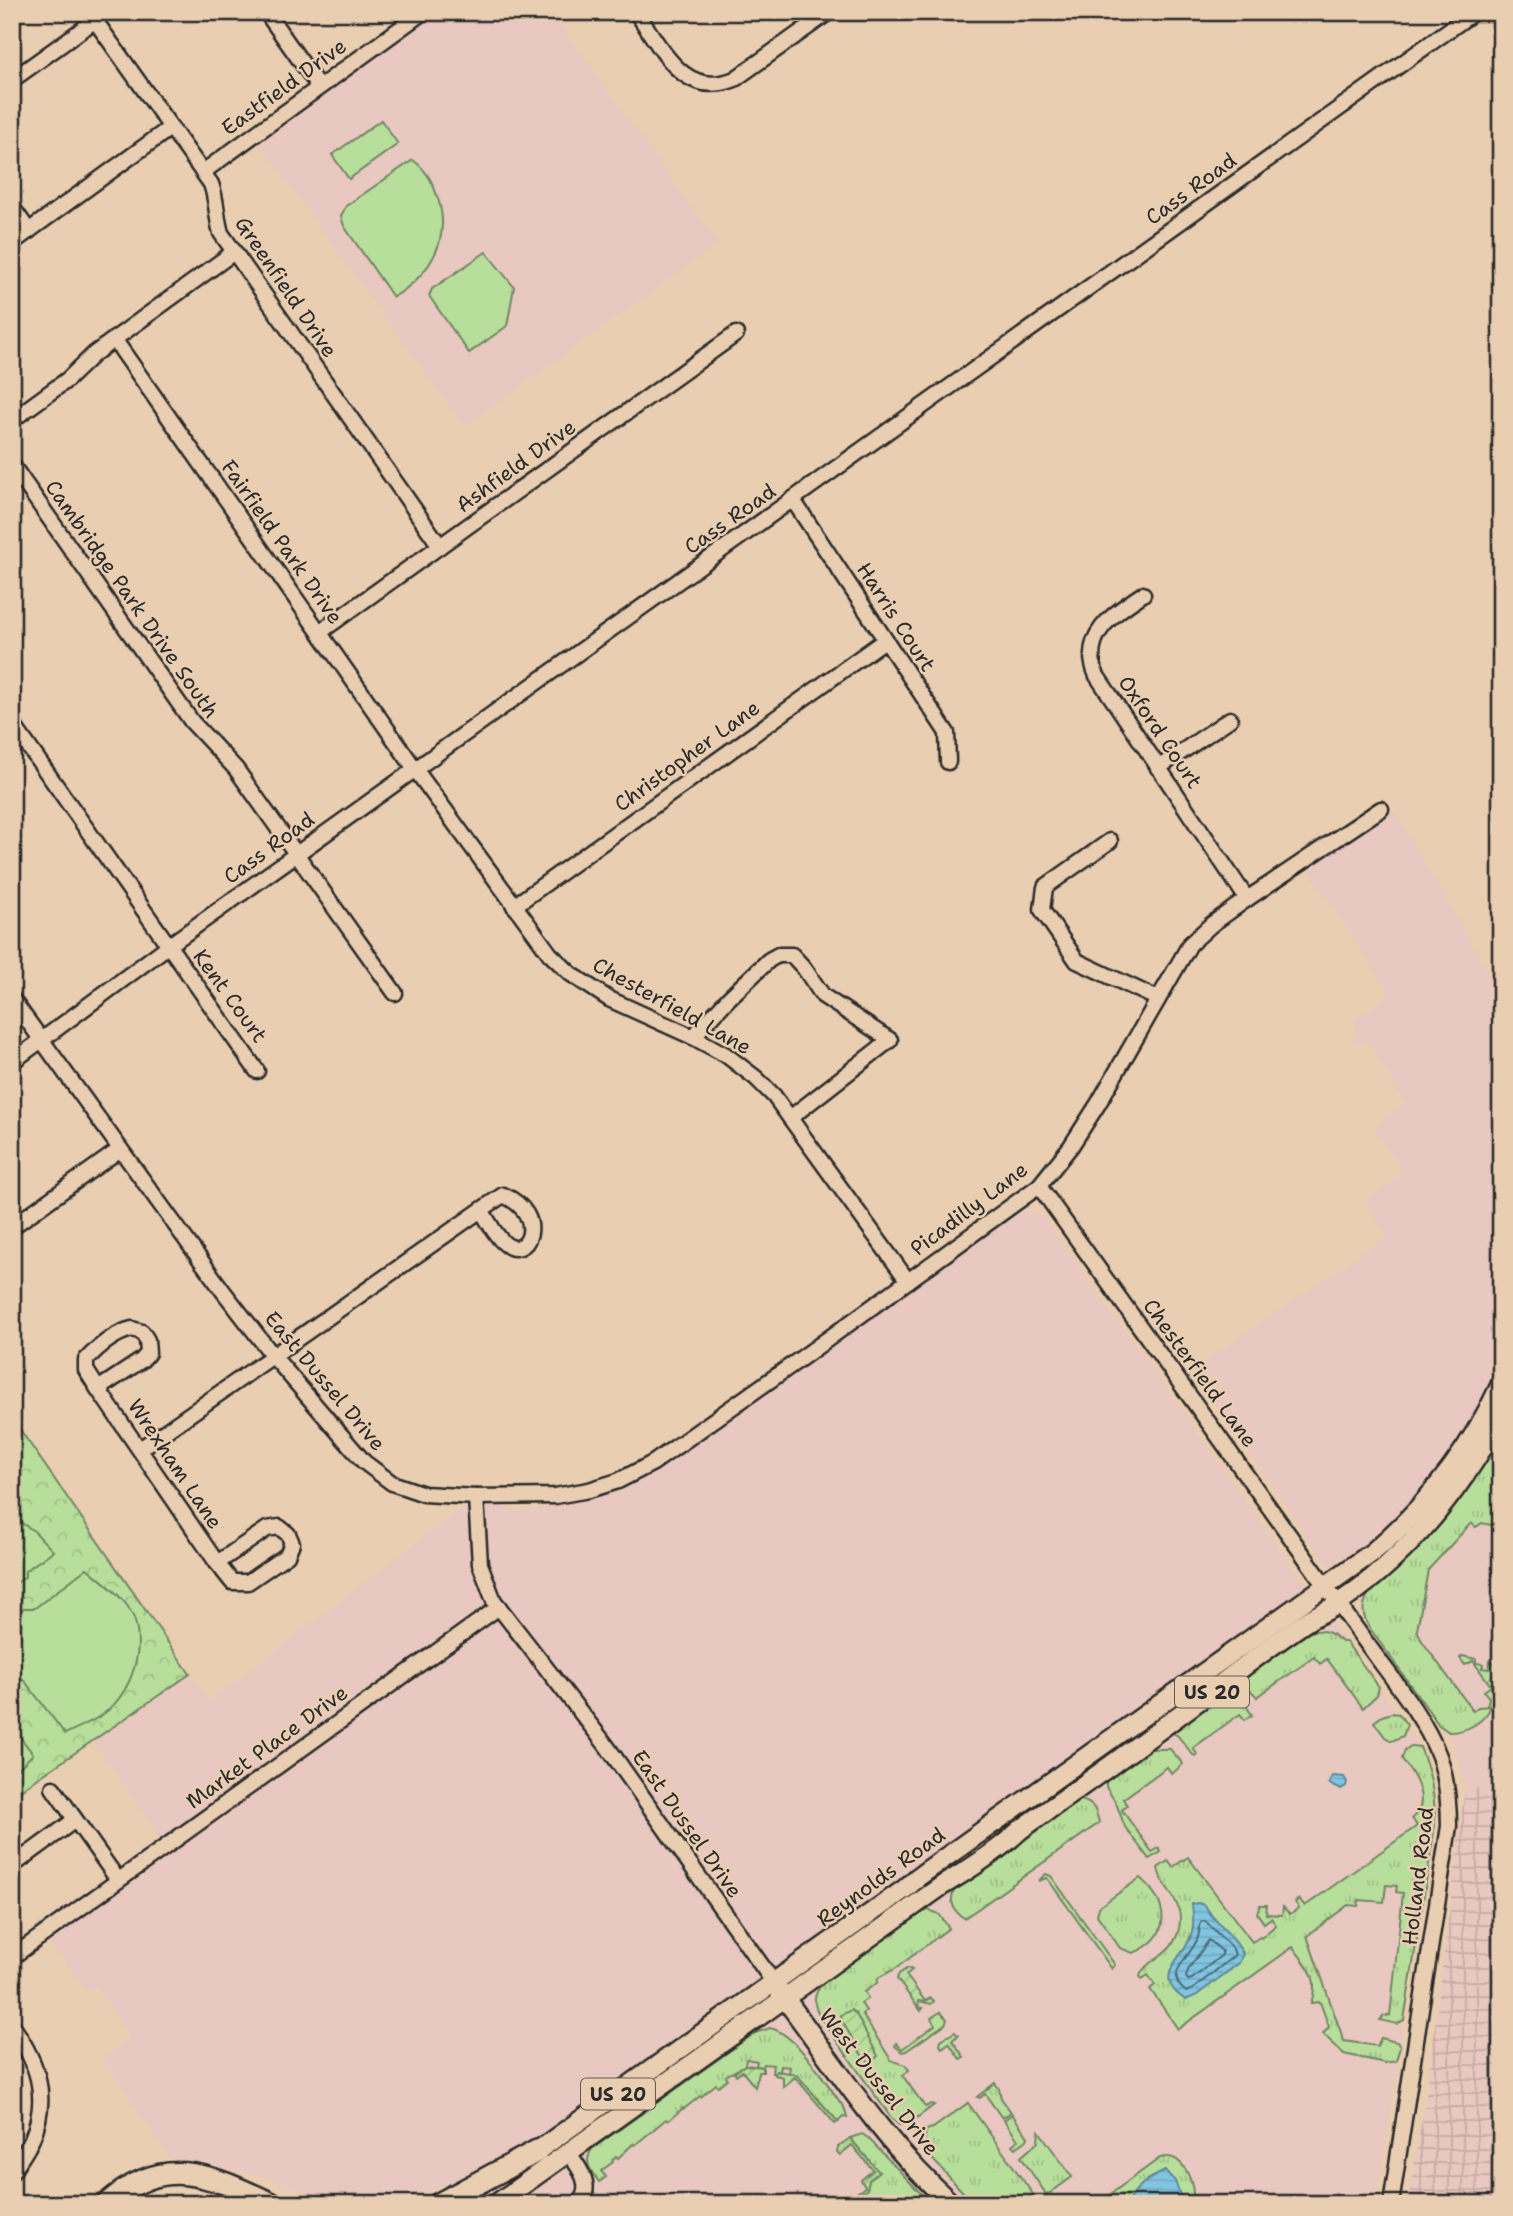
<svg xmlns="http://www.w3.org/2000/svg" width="1513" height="2216" font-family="'Shantell Sans',sans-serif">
	<defs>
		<pattern id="industrial-grid" width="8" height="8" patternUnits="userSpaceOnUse" patternTransform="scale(1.75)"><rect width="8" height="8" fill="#e8c8c0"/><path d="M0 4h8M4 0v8" fill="none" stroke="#c7aca5"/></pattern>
		<pattern id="grass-tufts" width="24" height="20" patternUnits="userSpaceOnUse" patternTransform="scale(1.75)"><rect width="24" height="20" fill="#b7df9b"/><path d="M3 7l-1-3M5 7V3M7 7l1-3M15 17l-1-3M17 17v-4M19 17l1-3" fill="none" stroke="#9ec086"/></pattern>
		<pattern id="park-crowns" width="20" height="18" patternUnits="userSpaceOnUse" patternTransform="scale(1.75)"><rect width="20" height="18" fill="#b7df9b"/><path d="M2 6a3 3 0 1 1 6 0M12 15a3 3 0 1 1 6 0" fill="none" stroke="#9ec086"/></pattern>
		<pattern id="garden-furrows" width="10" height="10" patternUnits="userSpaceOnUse" patternTransform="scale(1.75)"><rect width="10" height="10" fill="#b7df9b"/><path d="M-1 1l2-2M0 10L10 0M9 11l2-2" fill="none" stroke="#9ec086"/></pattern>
		<pattern id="water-rules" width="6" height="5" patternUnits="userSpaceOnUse" patternTransform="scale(1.75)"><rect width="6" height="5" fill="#81c5e2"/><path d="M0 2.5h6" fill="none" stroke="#70a9c2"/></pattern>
	</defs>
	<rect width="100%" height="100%" fill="#eaceb1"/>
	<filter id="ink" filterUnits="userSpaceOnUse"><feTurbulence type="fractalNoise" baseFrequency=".0143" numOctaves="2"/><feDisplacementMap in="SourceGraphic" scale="14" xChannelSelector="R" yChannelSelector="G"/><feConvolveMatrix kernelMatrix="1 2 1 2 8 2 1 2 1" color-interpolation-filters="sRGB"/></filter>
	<g filter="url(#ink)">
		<g fill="#e8c8c0">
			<polygon points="428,12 551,12 718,244 464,427 255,137"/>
			<polygon points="1394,811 1501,995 1501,1792 1465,1787 1459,1760 1445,1726 1370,1618 1320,1554 1191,1371 1386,1237 1366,1200 1404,1173 1374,1128 1405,1104 1368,1041 1356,1044 1355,1020 1390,994 1307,868"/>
			<polygon points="1030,1210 1045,1219 1379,1687 1420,1747 1430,1773 1435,1800 1435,1825 1376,2204 489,2204 468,2175 399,2204 337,2204 266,2177 169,2157 103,2058 130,2038 96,1986 87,1992 37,1925 159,1837 93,1740 190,1674 210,1701 476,1497 523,1512 618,1493 678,1454 1013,1215"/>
		</g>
		<polygon fill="url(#industrial-grid)" points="1465,1787 1501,1792 1501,2204 1408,2204 1429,2076"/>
		<g fill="url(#grass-tufts)" stroke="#718563" stroke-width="2">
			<path d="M1501 1429V1517H1497L1495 1526 1482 1523 1476 1527 1471 1523 1428 1570 1417 1630 1422 1641 1473 1711 1478 1707 1491 1706C1485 1722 1466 1732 1449 1732L1439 1725 1369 1627C1359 1610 1364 1601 1373 1586Z"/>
			<path d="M1314 1631C1326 1630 1333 1633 1342 1642H1346L1379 1687 1377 1695 1363 1708 1327 1659 1320 1664 1314 1657 1257 1697C1249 1686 1242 1690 1236 1682L1304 1634Z"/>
			<polygon points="1232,1700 1243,1701 1252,1715 1245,1720 1240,1714 1193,1748 1197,1754 1196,1756 1193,1755 1178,1736 1169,1730 1208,1703"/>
			<polygon points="1392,1713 1399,1714 1407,1725 1403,1736 1392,1741 1385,1737 1374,1722 1382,1716"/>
			<path d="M1411 1746 1420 1747C1431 1774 1435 1795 1435 1825L1404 2020 1397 2024 1380 2020 1384 2016H1390L1403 1893 1396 1892 1397 1886 1386 1885 1384 1902 1359 1900 1358 1906 1348 1905 1307 1936 1344 2041 1377 2046 1381 2038 1397 2042 1400 2047 1396 2061 1385 2063 1344 2054 1323 2034 1329 2027 1320 2002 1311 2003C1320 1976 1308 1968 1293 1947L1178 2029 1150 1989 1155 1985 1148 1975 1142 1979 1140 1976C1146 1957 1180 1955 1180 1919 1180 1897 1160 1885 1158 1868L1168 1861 1173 1867 1188 1857 1252 1942 1260 1937 1261 1938 1276 1925 1271 1918 1264 1923 1257 1913 1260 1905H1267L1266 1914 1282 1915 1283 1907 1290 1914 1299 1908 1295 1902 1299 1899 1305 1906 1417 1826 1412 1818C1432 1803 1414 1774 1402 1759L1405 1750Z"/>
			<polygon points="1149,1749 1170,1749 1183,1764 1172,1774 1167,1767 1123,1799 1127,1805 1122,1810 1152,1852 1159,1848 1161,1852 1149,1859 1125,1827 1116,1803 1106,1787 1106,1780 1141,1751"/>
			<path d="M1080 1800C1095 1803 1096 1811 1099 1823L972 1913 964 1918C954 1912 948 1900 955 1889Z"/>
			<polygon points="1046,1874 1051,1876 1115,1965 1112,1969 1047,1878 1038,1881"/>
			<path d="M1140 1878C1169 1902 1173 1938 1133 1953L1120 1948 1097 1915 1099 1907Z"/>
			<path d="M929 1910 939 1914 949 1928 895 1969 878 1978 877 1983 864 1992 868 1998 861 2003 866 2011 862 2014 891 2060 905 2065 909 2070 903 2076 925 2107 931 2104 934 2105 910 2123 899 2125 892 2119 822 2020C818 2012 812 2004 816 1994 824 1974 859 1957 876 1945 891 1935 906 1924 921 1913Z"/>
			<polygon points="940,2012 947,2019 945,2024 906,2051 902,2052 895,2046 896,2043 902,2049 935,2025 931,2018"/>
			<path d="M770 2028C796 2033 829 2087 845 2109L847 2118 843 2117 838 2122 796 2074 789 2073 790 2067 781 2066 780 2071H776L775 2073H772L773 2065 764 2064 763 2067 756 2066 757 2061 746 2059 745 2065 726 2076 727 2079 718 2086 716 2084 701 2097 700 2096 684 2109 683 2108 668 2121 666 2119 635 2145 633 2144 618 2158 616 2156 612 2160 613 2162 601 2171 606 2177 599 2182C591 2171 583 2163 592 2149L755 2033Z"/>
			<polygon points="995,2083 999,2089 1001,2098 1011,2112 1002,2118 985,2094 980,2098 977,2097"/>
			<polygon points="968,2103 1040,2204 974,2204 923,2149 926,2130 933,2128"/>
			<polygon points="1012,2114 1028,2137 1027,2140 1016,2148 1012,2145 1018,2140 1004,2120"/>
			<polygon points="1039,2131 1072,2177 1050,2193 1046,2194 1044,2191 1021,2157 1038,2142"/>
			<polygon points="862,2134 868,2138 931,2204 847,2204 867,2189 869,2180 878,2172 850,2138"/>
			<path d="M1166 2157C1185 2156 1197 2188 1192 2204H1102L1108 2196 1160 2158Z"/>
		</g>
		<polygon fill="url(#park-crowns)" stroke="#718563" stroke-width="2" points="12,1418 190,1674 12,1796"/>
		<g fill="url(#garden-furrows)" stroke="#718563" stroke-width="2">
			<polygon points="1462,1656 1476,1659 1476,1663 1483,1664 1482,1668 1489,1669 1490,1661 1496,1664 1491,1706 1487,1706 1489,1698 1484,1691 1491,1686 1473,1661 1465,1665 1460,1658"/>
			<polygon points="908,1968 912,1970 906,1975 925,2001 931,1998 934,2001 931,2004 919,2001 918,2007 923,2008 921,2011 897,1979 899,1974"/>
			<polygon points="851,2010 856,2014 878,2056 871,2063 863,2057 842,2021 841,2015"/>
			<polygon points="955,2032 958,2036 952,2040 964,2057 960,2059 949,2043 942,2048 940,2045 941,2040"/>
			<polygon points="745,2065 763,2067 763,2072 759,2072 755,2087 742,2071 736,2075 734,2073"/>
			<polygon points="776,2071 796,2074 838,2122 835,2124 795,2077 783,2087 783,2077 775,2075"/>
			<polygon points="850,2138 879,2172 869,2180 867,2189 847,2204 842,2204 865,2187 861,2180 873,2170 852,2145 840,2155 837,2152 838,2147"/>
		</g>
		<g fill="#b7df9b" stroke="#718563" stroke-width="2">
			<polygon points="381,120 398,144 349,179 332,155"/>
			<path d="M413 160C426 170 432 180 437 196 449 228 439 258 415 281 408 287 402 293 393 297L344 226 341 216 346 206Z"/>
			<polygon points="486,252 514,287 507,326 469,353 429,296 432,289"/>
			<polygon points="12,1517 34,1531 53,1551 25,1571 25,1577 12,1586"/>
			<path d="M87 1568C100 1579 115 1590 126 1604 150 1635 135 1688 107 1711 96 1721 78 1727 65 1734L24 1680H18L12 1672V1618L24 1608H35Z"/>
			<polygon points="12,1726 33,1754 12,1775"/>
		</g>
		<g fill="url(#water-rules)" stroke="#5f8799" stroke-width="2">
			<polygon points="1332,1776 1344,1777 1347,1782 1346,1786 1341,1789 1334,1787 1329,1783"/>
			<path d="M1198 1903 1205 1905C1214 1924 1235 1935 1243 1954L1239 1963 1197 1995 1186 2000C1151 1978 1180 1961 1190 1938 1195 1928 1193 1914 1192 1904Z"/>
			<path d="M1165 2171 1175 2181 1182 2201 1180 2204H1128C1133 2187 1150 2178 1165 2171Z"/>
		</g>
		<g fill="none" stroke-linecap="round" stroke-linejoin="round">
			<g stroke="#4d6974" stroke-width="2">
				<path d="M1202 1921H1205L1233 1949 1235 1955 1193 1989 1186 1992C1161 1973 1193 1956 1198 1937 1200 1931 1199 1926 1202 1921Z"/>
				<polygon points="1209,1940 1222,1951 1222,1955 1192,1979 1188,1980 1186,1977 1189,1968"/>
			</g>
			<defs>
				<g id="minor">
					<path d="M89 12 211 184C217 200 216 216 221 233L440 546"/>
					<polyline points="266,12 319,87"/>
					<path d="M636 12C662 48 683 100 735 79L829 12"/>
					<polyline points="12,80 94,21"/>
					<polyline points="203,172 423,12"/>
					<polyline points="12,207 29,231"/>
					<polyline points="12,243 170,128"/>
					<polyline points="114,339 415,769 550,954 571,974 609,999 693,1037 726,1055 756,1078 774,1096 790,1118 908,1281"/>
					<polyline points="12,420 67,380 94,354 234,252"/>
					<polyline points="12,465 192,722 236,769 395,993"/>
					<polyline points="793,500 947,733 948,762"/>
					<path d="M1143 594C1113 614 1079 636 1097 676L1247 899"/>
					<polyline points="320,632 736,334"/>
					<polyline points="12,723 257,1071"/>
					<polyline points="1158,768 1230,719"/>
					<polyline points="1110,841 1045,887 1042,910 1077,961 1158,999"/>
					<polyline points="514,906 885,640"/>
					<polyline points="12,999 223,1291 274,1357 364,1462 392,1483 424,1494 476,1497 555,1496 589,1490 618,1481 653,1463 803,1357 1039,1186 1071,1146 1098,1104 1190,944 1212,924 1247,899 1381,809"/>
					<polyline points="693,1037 729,998 769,960 778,955 792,955 804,968 823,996 890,1040 790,1118"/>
					<polyline points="12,1062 168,946 1474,12"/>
					<path d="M1039 1186 1365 1641C1390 1676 1424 1716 1439 1756 1447 1779 1449 1802 1449 1826L1391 2204"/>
					<polyline points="12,1227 119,1150"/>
					<path d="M132 1329 142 1332 147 1340 148 1353 142 1360 98 1389 86 1370V1360C98 1347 115 1333 132 1329Z"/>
					<polyline points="98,1389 217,1563"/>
					<path d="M140 1449 481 1210 503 1195C550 1215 527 1265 503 1242 494 1234 488 1220 481 1210"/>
					<polyline points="476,1497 480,1564 494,1601 606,1745 774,1983"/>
					<polygon points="279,1527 288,1534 292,1543 287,1555 248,1582 232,1582 217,1563 267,1529"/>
					<polyline points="53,1788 118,1880"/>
					<polyline points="12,1866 75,1820"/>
					<polyline points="12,1957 499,1607"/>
					<path d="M12 2025C37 2062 50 2095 32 2139 27 2150 19 2161 12 2172"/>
					<path d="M568 2152C579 2167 596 2189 577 2204"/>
				</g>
				<g id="major">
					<path d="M778 1989C833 2062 883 2143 952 2204"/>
					<path d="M526 2159 906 1888 918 1877 1373 1552C1428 1505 1471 1449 1501 1384"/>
					<path d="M496 2204 943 1885C970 1869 997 1852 1020 1830 1094 1778 1167 1725 1238 1671 1262 1653 1287 1634 1312 1618 1321 1613 1331 1609 1339 1603 1408 1556 1462 1488 1501 1416"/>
				</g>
				<g id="highway">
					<path d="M107 2204C165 2152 211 2176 272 2204"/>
					<polyline points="439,2204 537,2151"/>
				</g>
			</defs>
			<use href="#minor" stroke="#2b2b2b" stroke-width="19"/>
			<use href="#major" stroke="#2b2b2b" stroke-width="23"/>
			<use href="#highway" stroke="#2b2b2b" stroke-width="26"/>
			<use href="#minor" stroke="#eaceb1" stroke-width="14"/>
			<use href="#major" stroke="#eaceb1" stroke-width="18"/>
			<use href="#highway" stroke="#eaceb1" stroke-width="21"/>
		</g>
	</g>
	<g text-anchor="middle" stroke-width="5" stroke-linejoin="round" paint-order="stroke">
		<g fill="#eaceb1" stroke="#645c53" stroke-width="2">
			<rect x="1175" y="1676.5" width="74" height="31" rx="5"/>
			<rect x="581" y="2078.5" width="74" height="31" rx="5"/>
		</g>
		<g font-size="19" font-weight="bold" fill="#2b2b2b">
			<text x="1212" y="1699">US 20</text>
			<text x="618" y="2101">US 20</text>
		</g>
		<g font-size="21" fill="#2b2b2b" stroke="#eaceb1">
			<text transform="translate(284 87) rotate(-36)" y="7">Eastfield Drive</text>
			<text transform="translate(1191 189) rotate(-36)" y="7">Cass Road</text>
			<text transform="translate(286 287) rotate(56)" y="7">Greenfield Drive</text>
			<text transform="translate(516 466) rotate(-36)" y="7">Ashfield Drive</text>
			<text transform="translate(730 519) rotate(-35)" y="7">Cass Road</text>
			<text transform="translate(282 542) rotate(55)" y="7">Fairfield Park Drive</text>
			<text transform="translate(132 599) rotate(55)" y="7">Cambridge Park Drive South</text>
			<text transform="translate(896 617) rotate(57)" y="7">Harris Court</text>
			<text transform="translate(1160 732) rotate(56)" y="7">Oxford Court</text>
			<text transform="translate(687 756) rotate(-36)" y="7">Christopher Lane</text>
			<text transform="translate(269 848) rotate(-36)" y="7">Cass Road</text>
			<text transform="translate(230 996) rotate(54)" y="7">Kent Court</text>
			<text transform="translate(672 1006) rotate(29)" y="7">Chesterfield Lane</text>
			<text transform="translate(969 1209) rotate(-37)" y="7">Picadilly Lane</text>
			<text transform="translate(1200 1373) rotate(54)" y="7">Chesterfield Lane</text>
			<text transform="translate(325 1381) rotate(50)" y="7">East Dussel Drive</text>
			<text transform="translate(175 1464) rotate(56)" y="7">Wrexham Lane</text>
			<text transform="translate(267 1747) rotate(-36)" y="7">Market Place Drive</text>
			<text transform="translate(687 1824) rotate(55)" y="7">East Dussel Drive</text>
			<text transform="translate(1418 1876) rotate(-83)" y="7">Holland Road</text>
			<text transform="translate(881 1877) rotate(-36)" y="7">Reynolds Road</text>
			<text transform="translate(879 2082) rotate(52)" y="7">West Dussel Drive</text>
		</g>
	</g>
	<rect width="1513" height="2216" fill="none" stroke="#eaceb1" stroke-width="42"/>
	<rect x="21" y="21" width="1471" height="2174" fill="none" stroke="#2b2b2b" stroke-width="2.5" filter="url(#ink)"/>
</svg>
